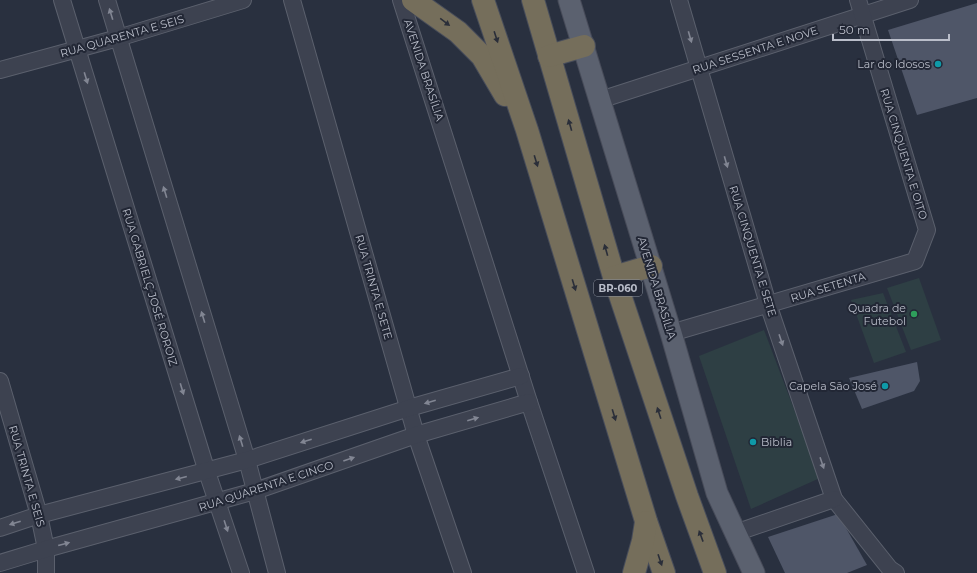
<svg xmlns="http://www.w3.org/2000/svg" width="977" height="573" font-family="Montserrat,sans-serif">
	<rect width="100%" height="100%" fill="#29303f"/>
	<g fill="#2e3f44">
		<polygon points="919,278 941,340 911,350 887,288"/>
		<polygon points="883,293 906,352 874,363 851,300"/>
		<polygon points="764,330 820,478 751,509 699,356"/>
	</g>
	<g fill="#4f5668">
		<polygon points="977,3 977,98 917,115 888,30"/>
		<polygon points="917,362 920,381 914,391 862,409 849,378"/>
		<polygon points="838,514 867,565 847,573 785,573 768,537"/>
	</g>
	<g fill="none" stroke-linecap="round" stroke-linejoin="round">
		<defs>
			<g id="minor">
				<polyline points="62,0 207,472 241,573"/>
				<polyline points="107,0 247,460 277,573"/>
				<polyline points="292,0 416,435 463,573"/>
				<polyline points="401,0 529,402 586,573"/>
				<polyline points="679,0 768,304 834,499 890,569 896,573"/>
				<polyline points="0,70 118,38 243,0"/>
				<polyline points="600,100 910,0"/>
				<polyline points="671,333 915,261 927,230 858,0"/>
				<polyline points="0,381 39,515 46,549 46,573"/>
				<polyline points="0,528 39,515 247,460 409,408 521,376"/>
				<polyline points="735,533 834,499"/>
				<polyline points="0,563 46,549 255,491 416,435 529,402"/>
			</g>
			<polyline id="major" points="569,0 671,333 717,493 754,573"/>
			<g id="highway">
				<polyline points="413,0 458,32 482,56 505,95"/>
				<polyline points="483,0 527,130 646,521 664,573"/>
				<polyline points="533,0 614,277 687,496 715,573"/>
				<polyline points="549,56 584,46"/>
				<polyline points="614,277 651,266"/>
				<polyline points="634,573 643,541 646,522"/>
			</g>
		</defs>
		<use href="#minor" stroke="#5b606d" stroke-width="18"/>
		<use href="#major" stroke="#474b59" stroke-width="23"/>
		<use href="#highway" stroke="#484d5a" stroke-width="24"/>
		<use href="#minor" stroke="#3d4250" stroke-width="16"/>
		<use href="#major" stroke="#5b616f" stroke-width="21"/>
		<use href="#highway" stroke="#756e5b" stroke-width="22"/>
	</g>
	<defs><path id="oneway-solid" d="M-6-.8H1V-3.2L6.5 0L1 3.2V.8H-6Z"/></defs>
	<g fill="#828693">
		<use href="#oneway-solid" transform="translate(111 14) rotate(-107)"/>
		<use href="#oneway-solid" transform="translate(690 37) rotate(74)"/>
		<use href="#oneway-solid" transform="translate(86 78) rotate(73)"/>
		<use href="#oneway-solid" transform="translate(726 162) rotate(74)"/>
		<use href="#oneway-solid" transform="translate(165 192) rotate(-107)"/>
		<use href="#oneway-solid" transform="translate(203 317) rotate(-107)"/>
		<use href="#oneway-solid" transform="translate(781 340) rotate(71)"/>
		<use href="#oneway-solid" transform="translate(182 389) rotate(73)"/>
		<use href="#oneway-solid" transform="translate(430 402) rotate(164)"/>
		<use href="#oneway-solid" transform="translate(473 419) rotate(-16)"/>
		<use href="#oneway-solid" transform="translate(241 441) rotate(-107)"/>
		<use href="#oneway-solid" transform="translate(306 441) rotate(162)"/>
		<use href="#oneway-solid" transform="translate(349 459) rotate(-19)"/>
		<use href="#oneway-solid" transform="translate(822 463) rotate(71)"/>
		<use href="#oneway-solid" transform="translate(181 478) rotate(166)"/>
		<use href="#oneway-solid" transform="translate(15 523) rotate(162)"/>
		<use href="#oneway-solid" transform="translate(226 526) rotate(72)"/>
		<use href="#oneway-solid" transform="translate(64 544) rotate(-15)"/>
	</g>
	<g fill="#2a2e39">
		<use href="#oneway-solid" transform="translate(445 22) rotate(37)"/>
		<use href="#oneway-solid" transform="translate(496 37) rotate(72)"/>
		<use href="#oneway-solid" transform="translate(570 125) rotate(-106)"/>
		<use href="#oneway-solid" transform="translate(536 161) rotate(73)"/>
		<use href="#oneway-solid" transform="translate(606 250) rotate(-106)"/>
		<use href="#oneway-solid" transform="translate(574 285) rotate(73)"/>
		<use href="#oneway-solid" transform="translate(659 413) rotate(-108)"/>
		<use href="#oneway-solid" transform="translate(614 415) rotate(73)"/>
		<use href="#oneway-solid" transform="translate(701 536) rotate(-110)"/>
		<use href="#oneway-solid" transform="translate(660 560) rotate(71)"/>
	</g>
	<g fill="#0f9aa8" stroke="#222735" stroke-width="1.5">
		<circle cx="938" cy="64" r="4"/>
		<circle cx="885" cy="386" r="4"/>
		<circle cx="753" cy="442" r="4"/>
	</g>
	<circle fill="#2e9e5b" stroke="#222735" stroke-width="1.5" cx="914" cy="314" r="4"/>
	<g text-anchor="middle" stroke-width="4" stroke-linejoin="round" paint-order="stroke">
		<rect fill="#222735" stroke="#8c919d" stroke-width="1" x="594" y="280" width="48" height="16" rx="3"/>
		<g font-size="10" font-weight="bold" fill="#babeca">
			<text x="618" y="292">BR-060</text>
		</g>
		<g font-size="11" fill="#babeca" stroke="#222735">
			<text transform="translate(122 36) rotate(-16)" y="4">RUA QUARENTA E SEIS</text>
			<text transform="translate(755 50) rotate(-18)" y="4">RUA SESSENTA E NOVE</text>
			<text transform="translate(424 70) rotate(72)" y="4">AVENIDA BRASÍLIA</text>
			<text transform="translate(904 154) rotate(73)" y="4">RUA CINQUENTA E OITO</text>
			<text transform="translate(753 251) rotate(73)" y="4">RUA CINQUENTA E SETE</text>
			<text transform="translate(150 287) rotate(73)" y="4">RUA GABRIELÇ JOSÉ ROROIZ</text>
			<text transform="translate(374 287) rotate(74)" y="4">RUA TRINTA E SETE</text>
			<text transform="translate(828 287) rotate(-17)" y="4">RUA SETENTA</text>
			<text transform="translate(657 288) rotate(73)" y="4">AVENIDA BRASÍLIA</text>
			<text transform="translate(27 476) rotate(74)" y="4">RUA TRINTA E SEIS</text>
			<text transform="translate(266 486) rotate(-18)" y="4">RUA QUARENTA E CINCO</text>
		</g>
		<g font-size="11" fill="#babeca" stroke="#222735" text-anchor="end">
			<text x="930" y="68">Lar do Idosos</text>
			<text x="906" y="312">Quadra de<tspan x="906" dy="13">Futebol</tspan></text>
			<text x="877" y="390">Capela São José</text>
			<text x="761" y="446" text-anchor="start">Biblia</text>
		</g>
	</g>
	<path d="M833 34v6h116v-6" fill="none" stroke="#babeca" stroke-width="2"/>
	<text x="839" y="34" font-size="12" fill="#babeca" stroke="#222735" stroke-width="3" paint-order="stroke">50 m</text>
</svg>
